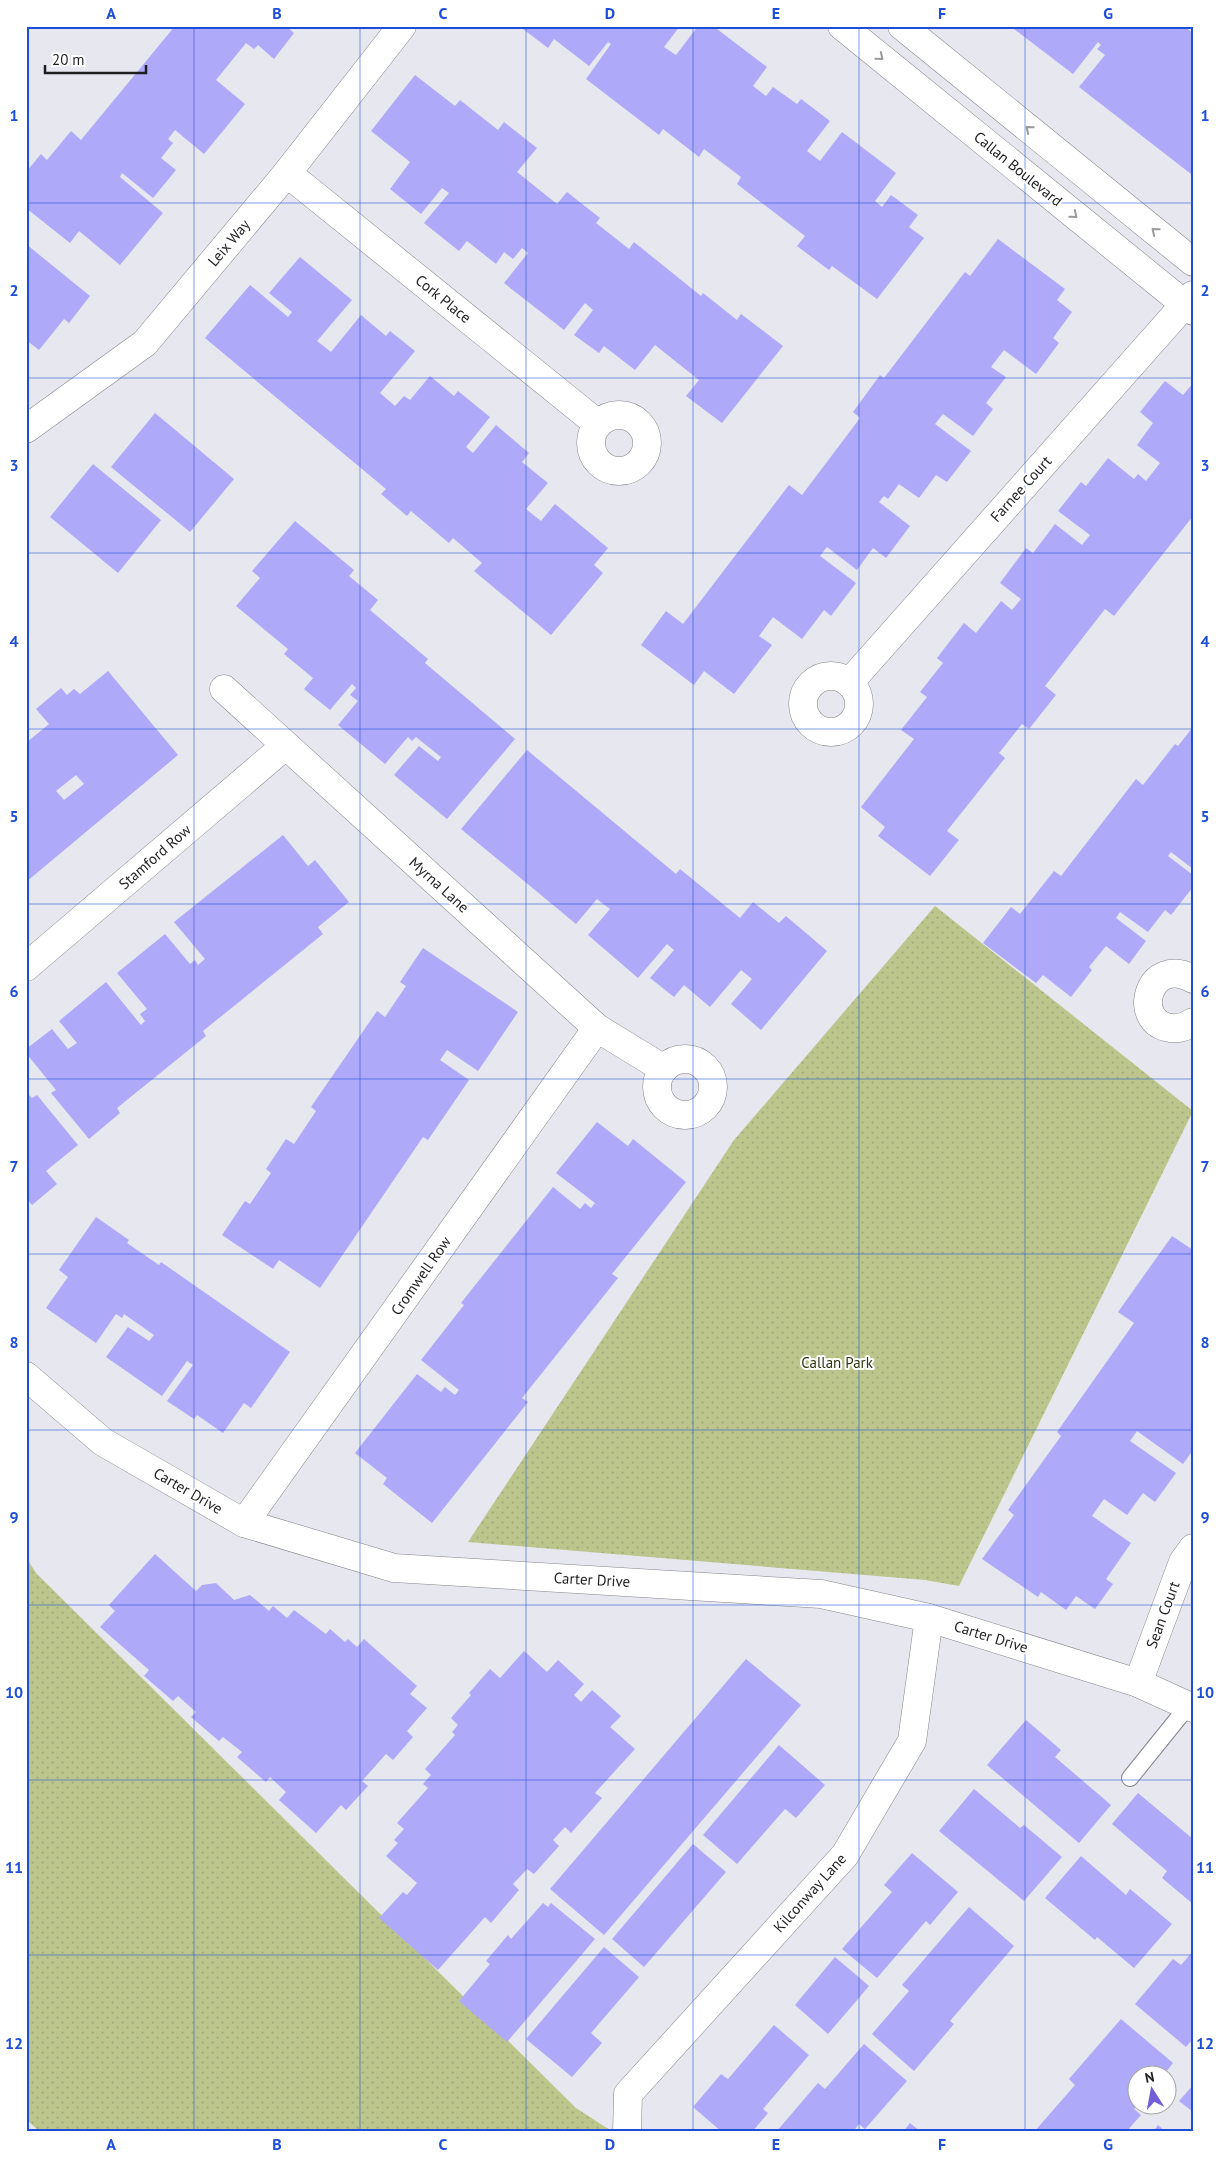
<svg xmlns="http://www.w3.org/2000/svg" width="1219" height="2158" font-family="'PT Sans',sans-serif">
	<defs>
		<pattern id="green-dots" width="8" height="8" patternUnits="userSpaceOnUse" patternTransform="scale(1.25)"><rect width="8" height="8" fill="#bcc68c"/><path d="M2 2h.1M6 6h.1" fill="none" stroke="#a1aa78" stroke-width="1.8" stroke-linecap="round"/></pattern>
	</defs>
	<rect width="100%" height="100%" fill="#e7e7ef"/>
	<g fill="url(#green-dots)">
		<polygon points="935,906 1193,1111 959,1586 925,1580 468,1542 734,1140"/>
		<polygon points="26,1557 36,1573 576,2108 613,2132 40,2132 26,2119"/>
	</g>
	<g fill="#aea9f9" fill-rule="evenodd">
		<polygon points="175,26 286,26 294,33 274,59 258,45 254,49 246,43 216,80 245,104 204,154 175,130 168,139 173,143 161,158 176,170 153,198 122,173 120,177 163,213 120,265 79,231 70,243 26,208 26,172 41,154 47,160 71,131 81,140"/>
		<polygon points="519,26 680,26 664,47 676,55 698,26 713,26 767,67 753,86 766,96 773,87 797,104 801,99 830,121 807,151 811,154 820,161 842,132 896,173 875,201 882,207 891,195 918,215 909,227 924,238 877,299 832,266 829,270 797,246 805,236 737,184 741,177 704,149 699,157 663,129 659,135 586,79 611,44 608,42 589,66 554,39 548,48"/>
		<polygon points="1010,26 1184,26 1193,33 1193,172 1191,174 1079,87 1105,55 1097,49 1101,45 1098,42 1073,74"/>
		<polygon points="415,75 455,106 460,100 498,130 504,122 537,148 517,172 557,204 567,192 600,218 596,223 629,249 634,242 701,296 703,293 737,320 741,314 783,346 722,423 686,396 699,380 655,345 635,370 604,346 599,353 574,335 593,310 585,303 564,330 504,283 528,253 522,248 513,259 504,252 496,264 467,241 459,251 424,223 449,193 442,188 421,214 390,189 410,162 371,131"/>
		<polygon points="998,239 1065,289 1057,300 1072,312 1053,338 1059,343 1036,374 1004,350 991,367 1006,377 986,403 993,409 973,436 943,414 935,424 971,451 947,482 936,475 919,498 899,484 888,499 884,496 879,502 910,526 886,558 873,548 857,570 827,547 820,556 856,583 831,616 824,610 802,639 773,617 759,636 772,645 734,694 704,671 694,685 641,645 666,611 683,624 789,485 802,495 860,418 853,412 880,375 884,378 965,272 970,276"/>
		<polygon points="26,244 90,296 69,323 64,319 39,350 26,340"/>
		<polygon points="300,257 352,300 317,341 331,352 361,315 386,336 390,331 415,351 380,393 395,406 404,396 410,400 430,376 454,396 458,391 490,417 466,447 473,453 496,425 529,453 522,462 548,483 526,509 541,521 555,504 608,548 594,565 603,573 551,635 474,571 482,563 453,538 449,543 411,511 407,516 381,494 386,489 205,338 250,285 288,317 292,312 269,293"/>
		<polygon points="1165,381 1183,395 1193,383 1193,516 1114,616 1105,609 1045,686 1056,695 1029,729 1022,724 999,753 1005,758 947,831 959,840 930,876 878,836 885,827 861,807 914,739 901,730 927,697 920,692 943,663 937,658 964,623 976,633 1001,601 1012,610 1021,599 1000,583 1026,548 1033,553 1055,524 1082,545 1090,535 1058,511 1081,482 1086,486 1108,458 1134,479 1138,474 1146,481 1160,463 1137,445 1153,423 1140,412"/>
		<polygon points="155,413 234,479 190,532 111,467"/>
		<polygon points="93,464 161,520 118,573 50,517"/>
		<polygon points="295,521 354,570 349,576 378,600 370,610 428,659 425,663 515,739 447,819 394,775 419,746 438,761 441,757 416,737 412,741 408,737 385,764 338,725 358,701 350,695 356,688 352,684 330,710 304,689 313,678 284,654 288,649 236,606 260,578 252,571"/>
		<path d="M108 671 178 755 26 882V743L49 724 36 709 61 688 67 695 74 689 80 694ZM76 775 84 784 64 800 56 791Z"/>
		<polygon points="1193,727 1193,869 1171,852 1168,856 1193,875 1193,887 1171,915 1165,910 1148,932 1120,912 1116,918 1146,941 1129,964 1106,946 1089,967 1092,970 1071,997 1043,975 1036,983 983,943 1011,907 1020,914 1054,871 1061,876 1136,779 1143,785 1175,744 1178,746"/>
		<polygon points="527,750 676,874 680,869 740,918 753,902 779,923 786,916 827,951 761,1030 731,1004 752,979 741,970 710,1007 684,985 674,997 650,978 674,950 667,944 638,978 588,935 610,909 602,903 597,899 576,924 461,829"/>
		<polygon points="283,835 308,866 315,860 349,902 318,927 323,934 203,1031 206,1036 117,1108 120,1113 89,1139 51,1093 56,1090 26,1053 26,1049 52,1029 68,1049 77,1043 59,1021 106,982 141,1025 145,1021 140,1014 147,1009 117,973 165,934 190,964 195,960 198,965 205,959 174,922"/>
		<polygon points="423,948 518,1012 478,1071 447,1050 440,1060 469,1080 428,1140 423,1137 320,1288 279,1260 273,1269 222,1235 245,1201 250,1204 271,1173 266,1169 286,1139 294,1144 316,1111 311,1107 377,1011 385,1017 406,986 400,982"/>
		<polygon points="26,1092 32,1098 37,1095 78,1145 46,1171 57,1184 32,1205 26,1198"/>
		<polygon points="597,1122 628,1146 633,1139 686,1182 612,1274 618,1278 522,1398 528,1402 432,1523 383,1484 387,1478 355,1453 417,1374 441,1392 445,1387 455,1395 459,1390 421,1360 464,1305 461,1303 553,1187 580,1209 585,1203 591,1208 595,1203 556,1173"/>
		<polygon points="96,1217 129,1240 127,1243 159,1265 161,1262 290,1352 251,1408 244,1403 223,1433 197,1415 194,1419 167,1401 193,1365 187,1361 162,1396 106,1357 128,1327 149,1341 154,1335 124,1314 122,1318 116,1314 96,1343 46,1308 68,1277 59,1270"/>
		<polygon points="1172,1236 1193,1250 1193,1450 1183,1464 1137,1431 1130,1441 1176,1473 1155,1502 1143,1493 1127,1515 1104,1499 1092,1516 1131,1543 1106,1579 1113,1584 1095,1609 1076,1596 1066,1610 1041,1592 1038,1597 982,1559 1014,1515 1008,1510 1061,1436 1057,1432 1134,1323 1118,1312"/>
		<polygon points="155,1554 196,1591 202,1585 216,1583 234,1600 250,1595 269,1611 273,1606 287,1618 294,1610 326,1634 330,1629 345,1642 348,1639 357,1647 364,1639 417,1686 410,1694 427,1708 407,1731 413,1737 393,1760 386,1754 362,1781 368,1786 346,1810 341,1805 316,1833 279,1800 286,1792 270,1777 266,1782 237,1757 242,1752 223,1737 219,1741 191,1717 196,1712 178,1696 173,1701 144,1676 149,1670 100,1627 115,1611 109,1605"/>
		<polygon points="524,1651 547,1672 558,1660 584,1684 574,1695 581,1702 592,1690 621,1716 610,1727 635,1749 595,1793 602,1798 571,1833 565,1827 553,1840 559,1846 534,1874 527,1869 513,1884 519,1890 491,1923 485,1917 438,1970 379,1918 403,1892 407,1895 417,1883 386,1856 398,1843 394,1840 404,1829 397,1823 428,1788 423,1784 431,1775 425,1769 455,1735 452,1732 458,1725 451,1718 471,1695 469,1693 490,1669 500,1678"/>
		<polygon points="746,1659 801,1705 604,1935 550,1889"/>
		<polygon points="1026,1720 1061,1750 1055,1757 1111,1805 1079,1843 987,1765"/>
		<polygon points="779,1745 825,1785 796,1818 785,1809 737,1864 703,1835"/>
		<polygon points="974,1789 1020,1828 1024,1825 1062,1857 1024,1901 939,1831"/>
		<polygon points="1138,1793 1193,1839 1193,1904 1162,1878 1167,1871 1112,1824"/>
		<polygon points="693,1844 726,1872 644,1967 612,1939"/>
		<polygon points="912,1853 958,1892 930,1925 926,1921 877,1978 842,1949 892,1892 884,1885"/>
		<polygon points="1081,1856 1126,1895 1130,1889 1172,1924 1134,1968 1097,1937 1095,1940 1045,1898"/>
		<polygon points="543,1903 548,1907 551,1903 595,1939 507,2042 459,2001 490,1964 486,1961 508,1935 511,1939"/>
		<polygon points="969,1907 1014,1946 950,2021 954,2024 914,2071 872,2034 909,1991 902,1985"/>
		<polygon points="604,1947 639,1977 591,2033 602,2043 572,2077 526,2039"/>
		<polygon points="1193,1951 1193,2039 1186,2047 1135,2004 1173,1959 1181,1965"/>
		<polygon points="835,1957 869,1986 828,2034 795,2005"/>
		<polygon points="1121,2019 1173,2063 1163,2076 1136,2076 1136,2106 1134,2109 1141,2115 1126,2132 1034,2132 1075,2085 1069,2079"/>
		<polygon points="774,2025 809,2055 763,2109 768,2113 752,2132 722,2132 693,2107 721,2074 728,2079"/>
		<polygon points="864,2044 907,2081 865,2129 859,2124 853,2132 776,2132 818,2083 825,2089"/>
		<polygon points="1193,2085 1193,2112 1179,2101"/>
		<polygon points="910,2123 921,2132 903,2132"/>
		<polygon points="1158,2125 1166,2132 1153,2132"/>
	</g>
	<g fill="none" stroke-linecap="round" stroke-linejoin="round">
		<defs>
			<polyline id="service" points="1130,1778 1188,1706"/>
			<g id="minor">
				<polyline points="287,173 598,424"/>
				<circle cx="619" cy="443" r="28"/>
				<polyline points="26,429 145,343 287,173 402,26"/>
				<circle cx="831" cy="704" r="28"/>
				<polyline points="849,683 1193,295"/>
				<polyline points="224,689 597,1028 664,1069"/>
				<polyline points="26,967 285,746"/>
				<path d="M1193 979C1148 954 1130 1023 1171 1028 1179 1029 1186 1027 1193 1022"/>
				<circle cx="685" cy="1087" r="28"/>
				<polyline points="26,1376 103,1442 244,1523 394,1568 821,1594 929,1618 1138,1683 1193,1708"/>
				<polyline points="244,1523 597,1028"/>
				<polyline points="1138,1683 1183,1562 1193,1548"/>
				<polyline points="627,2132 628,2094 845,1855 912,1741 929,1618"/>
			</g>
			<g id="tertiary">
				<polyline points="842,26 1193,311"/>
				<polyline points="902,26 1193,262"/>
			</g>
		</defs>
		<use href="#service" stroke="#84848b" stroke-width="18"/>
		<use href="#minor" stroke="#84848b" stroke-width="29"/>
		<use href="#tertiary" stroke="#84848b" stroke-width="29"/>
		<use href="#service" stroke="#fff" stroke-width="16"/>
		<use href="#minor" stroke="#fff" stroke-width="28"/>
		<use href="#tertiary" stroke="#fff" stroke-width="28"/>
	</g>
	<defs><path id="oneway-chevron" d="M-2-3.5L2.5 0L-2 3.5" fill="none" stroke-width="1.6" stroke-linecap="round" stroke-linejoin="round" transform="scale(1.25)"/></defs>
	<g stroke="#9a9a9b">
		<use href="#oneway-chevron" transform="translate(880 57) rotate(39)"/>
		<use href="#oneway-chevron" transform="translate(1029 129) rotate(-141)"/>
		<use href="#oneway-chevron" transform="translate(1074 215) rotate(39)"/>
		<use href="#oneway-chevron" transform="translate(1155 231) rotate(-141)"/>
	</g>
	<path fill="none" stroke="#1d4ed8" stroke-width="1" stroke-opacity="0.55" d="M194 26V2132M360 26V2132M526 26V2132M693 26V2132M859 26V2132M1025 26V2132M26 203H1193M26 378H1193M26 553H1193M26 729H1193M26 904H1193M26 1079H1193M26 1254H1193M26 1430H1193M26 1605H1193M26 1780H1193M26 1955H1193"/>
	<g text-anchor="middle" stroke-width="4" stroke-linejoin="round" paint-order="stroke">
		<g font-size="15" fill="#1f1f21" stroke="#fff">
			<text transform="translate(1018 169) rotate(39)" y="5">Callan Boulevard</text>
			<text transform="translate(229 243) rotate(-50)" y="5">Leix Way</text>
			<text transform="translate(443 299) rotate(39)" y="5">Cork Place</text>
			<text transform="translate(1021 489) rotate(-48)" y="5">Farnee Court</text>
			<text transform="translate(155 857) rotate(-41)" y="5">Stamford Row</text>
			<text transform="translate(439 885) rotate(42)" y="5">Myrna Lane</text>
			<text transform="translate(421 1276) rotate(-55)" y="5">Cromwell Row</text>
			<text transform="translate(188 1491) rotate(30)" y="5">Carter Drive</text>
			<text transform="translate(592 1580) rotate(3)" y="5">Carter Drive</text>
			<text transform="translate(1163 1615) rotate(-70)" y="5">Sean Court</text>
			<text transform="translate(991 1637) rotate(17)" y="5">Carter Drive</text>
			<text transform="translate(810 1893) rotate(-48)" y="5">Kilconway Lane</text>
		</g>
		<g font-size="15" fill="#313610" stroke="#fff">
			<text x="837" y="1368">Callan Park</text>
		</g>
	</g>
	<rect width="1219" height="2158" fill="none" stroke="#ffffff" stroke-width="55"/>
	<g transform="translate(1152 2090) rotate(349)"><circle r="24" fill="#ffffff" stroke="#a5a5a6"/>
	<path d="M0-4L9 19L0 12L-9 19Z" fill="#735ed8"/>
	<text y="-8" font-size="14" font-weight="bold" text-anchor="middle" fill="#1f1f21">N</text>
	</g>
	<path d="M45 65v8h101v-8" fill="none" stroke="#1f1f21" stroke-width="2.5"/>
	<text x="52" y="65" font-size="15" fill="#1f1f21" stroke="#ffffff" stroke-width="4" paint-order="stroke">20 m</text>
	<rect x="28" y="28" width="1164" height="2102" fill="none" stroke="#1d4ed8" stroke-width="2"/>
	<g font-size="16" text-anchor="middle" font-weight="bold" fill="#1d4ed8">
		<text x="111" y="19">A</text>
		<text x="277" y="19">B</text>
		<text x="443" y="19">C</text>
		<text x="610" y="19">D</text>
		<text x="776" y="19">E</text>
		<text x="942" y="19">F</text>
		<text x="1108" y="19">G</text>
		<text x="14" y="121">1</text>
		<text x="1205" y="121">1</text>
		<text x="14" y="296">2</text>
		<text x="1205" y="296">2</text>
		<text x="14" y="471">3</text>
		<text x="1205" y="471">3</text>
		<text x="14" y="647">4</text>
		<text x="1205" y="647">4</text>
		<text x="14" y="822">5</text>
		<text x="1205" y="822">5</text>
		<text x="14" y="997">6</text>
		<text x="1205" y="997">6</text>
		<text x="14" y="1172">7</text>
		<text x="1205" y="1172">7</text>
		<text x="14" y="1348">8</text>
		<text x="1205" y="1348">8</text>
		<text x="14" y="1523">9</text>
		<text x="1205" y="1523">9</text>
		<text x="14" y="1698">10</text>
		<text x="1205" y="1698">10</text>
		<text x="14" y="1873">11</text>
		<text x="1205" y="1873">11</text>
		<text x="14" y="2049">12</text>
		<text x="1205" y="2049">12</text>
		<text x="111" y="2150">A</text>
		<text x="277" y="2150">B</text>
		<text x="443" y="2150">C</text>
		<text x="610" y="2150">D</text>
		<text x="776" y="2150">E</text>
		<text x="942" y="2150">F</text>
		<text x="1108" y="2150">G</text>
	</g>
</svg>
